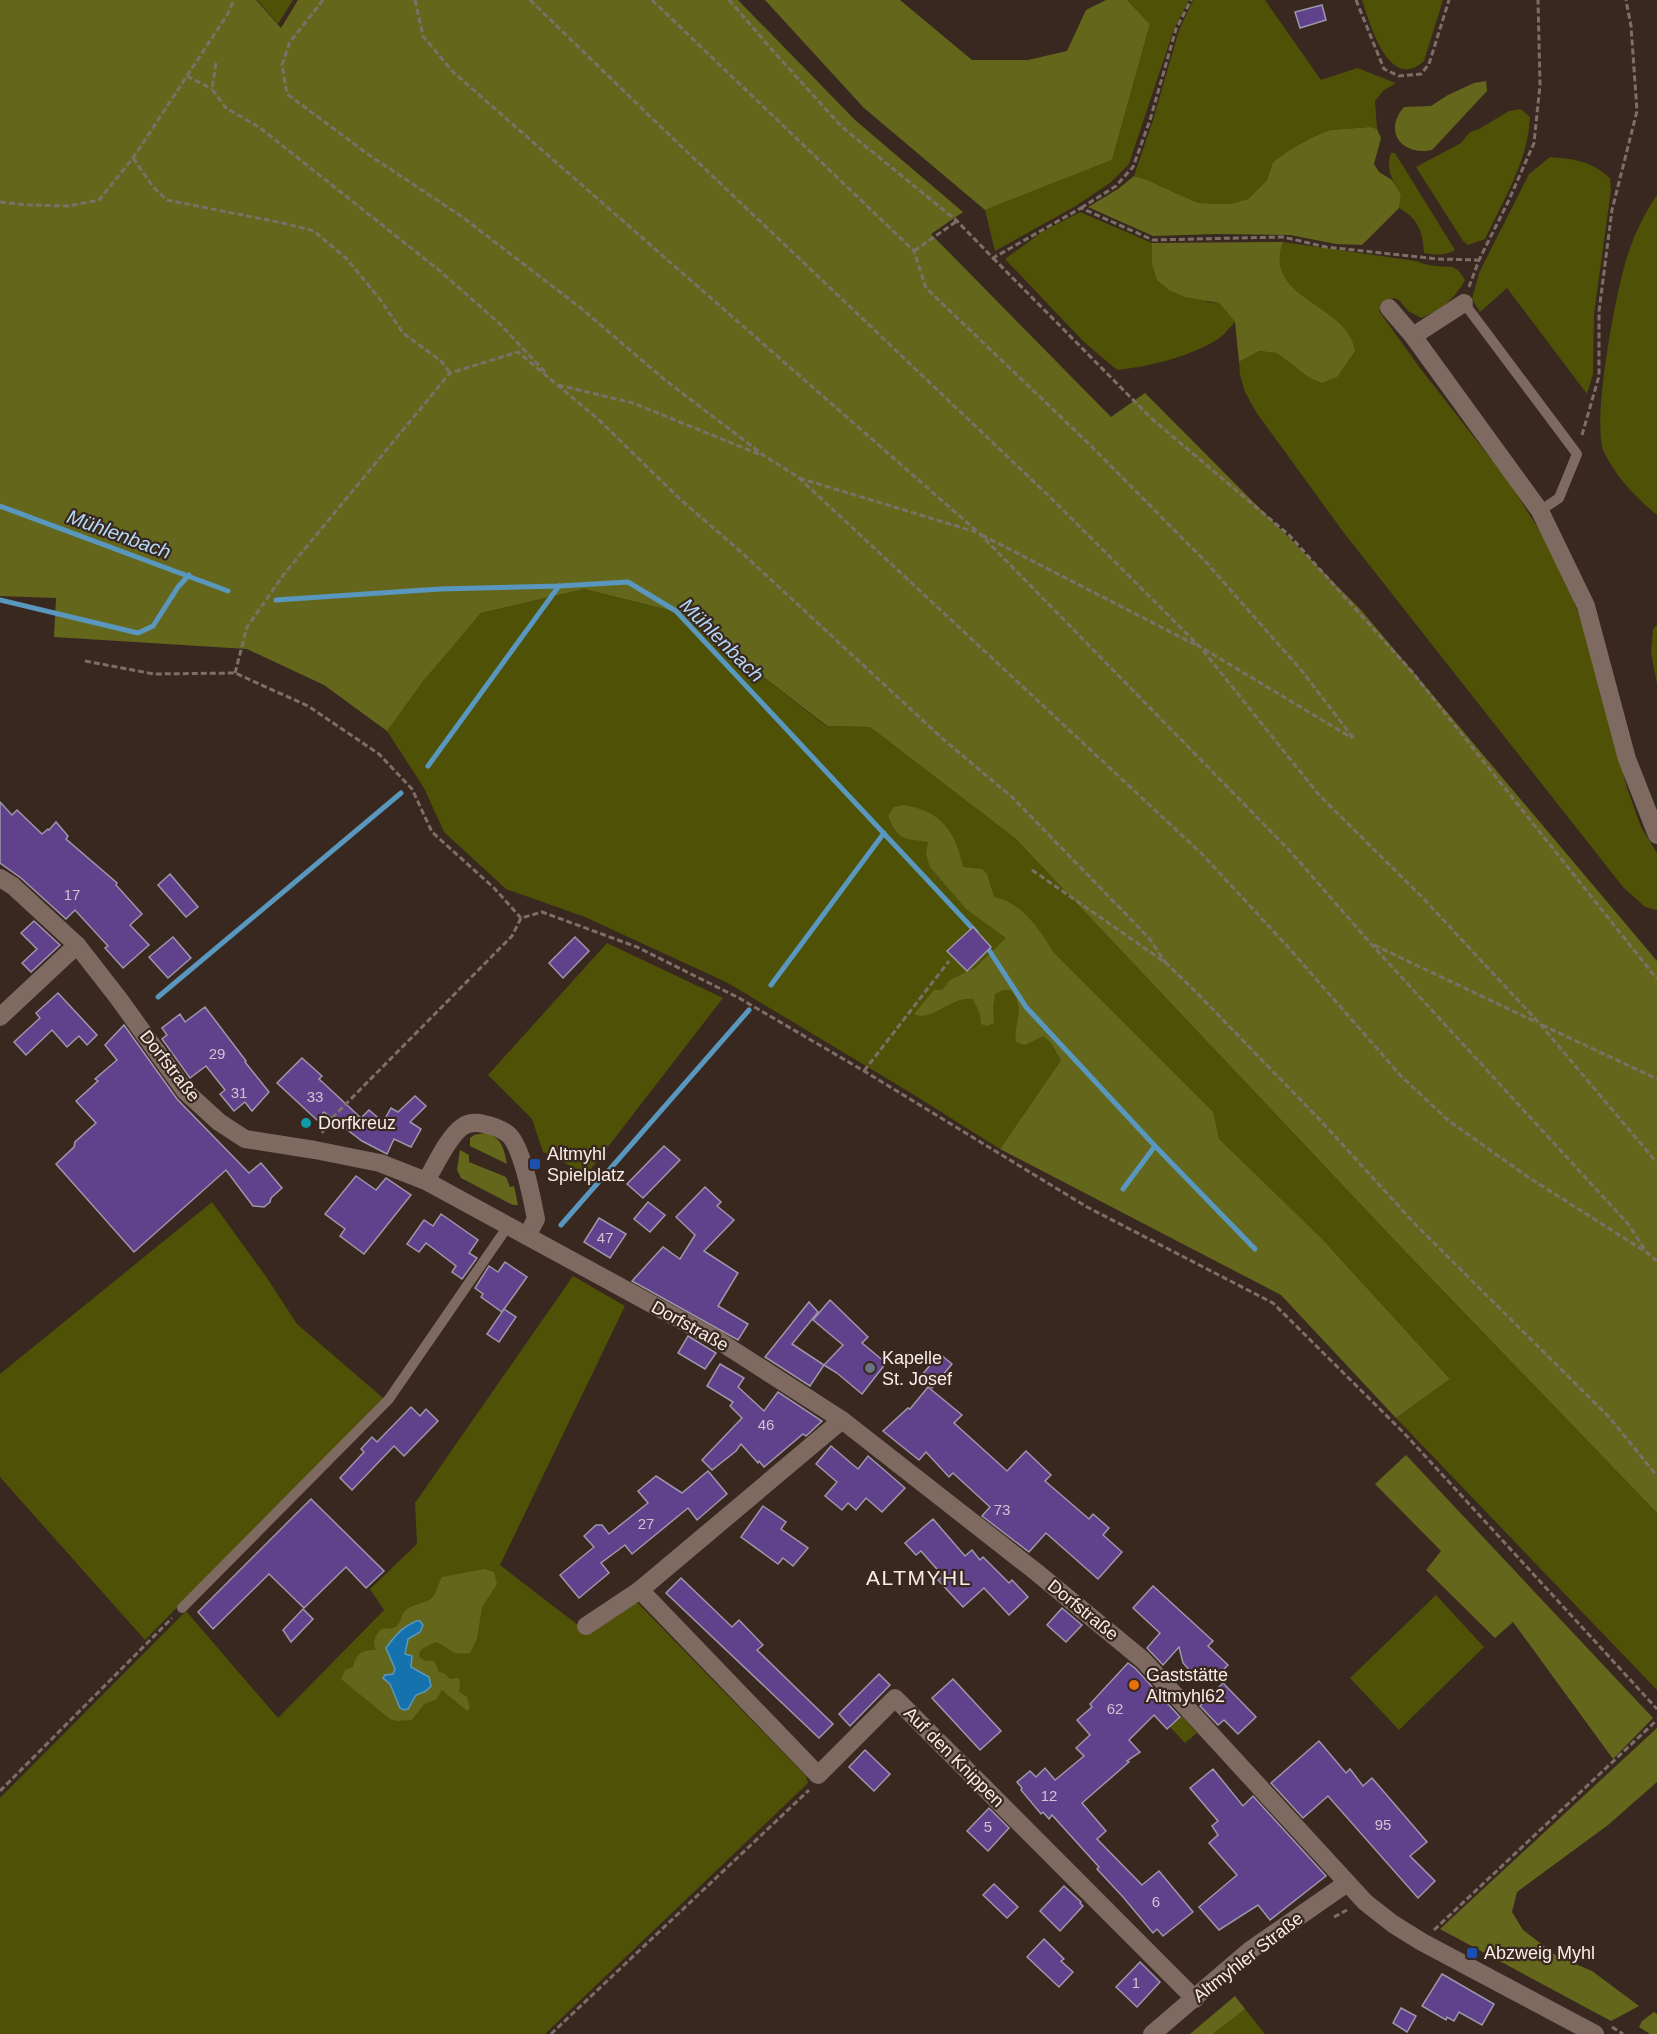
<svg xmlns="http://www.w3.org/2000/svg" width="1657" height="2034" font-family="Helvetica,sans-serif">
	<rect width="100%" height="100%" fill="#382820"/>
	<g fill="#4e5106">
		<polygon points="257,0 293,0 278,24"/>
		<polygon points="1127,0 1189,0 1174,29 1129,164 1110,183 1074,207 995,251 985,210 1112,160 1150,24"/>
		<polygon points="1193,0 1265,0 1321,80 1357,68 1396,83 1384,90 1375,101 1377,129 1370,127 1330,130 1311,138 1288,151 1273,162 1267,180 1248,199 1230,204 1198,203 1147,180 1134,176 1153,120 1179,30"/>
		<path d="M1362 0H1443L1424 61C1389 93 1370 24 1362 0Z"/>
		<path d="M1521 109 1530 117C1528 161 1504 199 1485 239L1468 245 1463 241 1416 167 1461 143 1470 132 1479 129 1509 111Z"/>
		<path d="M1391 153H1395L1455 250C1444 256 1436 255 1424 253 1423 232 1418 218 1399 208L1401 194C1393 182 1385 168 1391 153Z"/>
		<path d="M1550 157C1575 159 1591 161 1610 178L1611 190 1594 314 1593 374 1587 394 1507 288 1480 312 1472 299 1479 273 1529 174Z"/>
		<path d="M1657 195V515C1636 498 1616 477 1604 452 1591 423 1616 291 1627 257 1634 235 1644 214 1657 195Z"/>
		<path d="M1080 212 1152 243V264L1208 302 1219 303 1235 322C1229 328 1223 337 1215 341 1188 357 1147 367 1117 370L1084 342 1005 259 1042 232Z"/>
		<path d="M1283 242 1416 261C1422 263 1429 266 1436 266 1453 268 1455 263 1465 280 1455 299 1441 310 1421 318L1408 311 1399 300 1394 298 1379 311 1420 368 1509 482 1543 536 1568 586 1584 628 1627 788 1641 827 1657 853V910L1645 907 1623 887 1344 533 1256 412 1245 392 1240 375 1239 362 1259 351 1277 353 1308 377 1326 313C1300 294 1269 279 1283 242Z"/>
		<polygon points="584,589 681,613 826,726 870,727 1016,839 1399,1245 1657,1513 1657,1690 1396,1418 1450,1379 1324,1241 1061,1060 1000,1149 911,1093 728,983 585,917 506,889 444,832 424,788 387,731 411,693 481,613"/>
		<polygon points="1657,625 1657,684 1651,653 1653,629"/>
		<polygon points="607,943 723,998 587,1174 543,1152 532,1119 488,1075"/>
		<polygon points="212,1202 267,1278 297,1324 383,1398 145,1640 0,1477 0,1374"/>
		<polygon points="573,1276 625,1306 500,1565 578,1625 634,1599 806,1776 808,1783 545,2034 0,2034 0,1798 186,1611 278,1718 384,1610 370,1589 417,1544 415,1503"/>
		<polygon points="1436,1595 1484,1647 1399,1730 1350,1678"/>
		<polygon points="1182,1716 1197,1733 1185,1743 1170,1727"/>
		<polygon points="1245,2009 1265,2034 1213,2034"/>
	</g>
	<g fill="#64671b">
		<polygon points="0,0 256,0 281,28 298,0 738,0 855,120 963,212 931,234 1111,417 1145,393 1361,610 1657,961 1657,1513 1399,1245 1016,839 870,727 827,726 681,613 584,589 481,613 423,681 387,731 324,685 247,649 54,637 56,598 0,596"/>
		<polygon points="765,0 900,0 972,60 1028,60 1067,51 1086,10 1106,0 1127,0 1150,24 1112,160 985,210 864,108"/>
		<path d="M1486 81 1487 91 1432 150C1401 156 1383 131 1404 107L1431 106 1448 95 1474 83Z"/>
		<polygon points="1370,127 1377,129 1381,138 1374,164 1379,172 1392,180 1401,194 1399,208 1362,245 1336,244 1290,235 1216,234 1153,236 1088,207 1118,189 1134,176 1147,180 1198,203 1230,204 1248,199 1267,180 1273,162 1288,151 1311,138 1330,130"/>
		<path d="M1283 242C1262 300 1348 303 1355 351L1337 377 1322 383 1308 377 1277 353 1259 351 1239 362 1235 322 1219 303 1185 297 1169 290 1157 280 1152 264V243Z"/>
		<path d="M903 805C941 811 955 830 963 867L982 869 987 874 994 897C1022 902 1040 930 1054 953L1213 1112 1219 1139 1324 1241 1450 1379 1396 1418 1281 1295 1000 1149 1061 1060 1051 1043 1043 1036 1025 1045 1016 1042C1013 1020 1027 1011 1011 990H1003L995 994 993 1008 994 1023 987 1026 981 1024 980 1014 973 999C950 996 931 1023 914 1014L934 990H942L950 980 975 968 1006 938 966 909 930 867 926 854 928 842C902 838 899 841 888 816L894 807Z"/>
		<path d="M485 1133C502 1137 504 1149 507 1164L470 1146V1138L474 1135Z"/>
		<polygon points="460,1150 469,1155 469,1162 506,1177 510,1187 514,1186 518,1205 513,1205 461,1178 457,1170"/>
		<polygon points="1406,1455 1653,1718 1613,1759 1513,1622 1495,1638 1426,1570 1441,1551 1375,1484"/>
		<path d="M484 1569 494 1572 497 1584 482 1607 477 1639 470 1653C449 1656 451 1647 435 1642L422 1649 419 1653 420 1658 426 1661H434L439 1672 444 1673 450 1679 458 1678 460 1681 459 1692 467 1697 470 1708 467 1711 442 1690 436 1700 424 1704 412 1720 397 1721 390 1719 341 1679 345 1670 353 1667C356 1654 362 1649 376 1650 372 1641 375 1636 381 1629 385 1628 392 1629 395 1627 401 1624 401 1615 405 1611 412 1603 424 1605 432 1598 437 1593 438 1584 442 1577Z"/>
		<polygon points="1657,1728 1657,1782 1608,1825 1517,1892 1512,1912 1523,1930 1557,1956 1592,1971 1639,2006 1611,2021 1440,1929"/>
		<polygon points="1235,1996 1245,2009 1213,2034 1190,2034"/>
		<polygon points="1654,2012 1657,2014 1657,2034 1650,2034 1639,2027 1642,2021"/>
	</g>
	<path fill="#1572ac" stroke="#5997be" stroke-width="1.5" d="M416 1621H420L423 1625 420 1632 408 1639 405 1654 412 1656 411 1667 429 1677 431 1686 426 1691 416 1695 408 1709 404 1710 400 1708 390 1684 383 1678 385 1675 393 1674 395 1669 386 1648C391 1641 400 1630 407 1626 410 1624 413 1623 416 1621Z"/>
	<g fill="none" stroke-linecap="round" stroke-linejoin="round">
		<g stroke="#5997be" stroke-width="5">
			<polyline points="0,506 228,591"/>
			<polyline points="0,600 138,633 153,626 178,587 189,575"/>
			<polyline points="276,600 440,589 559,586 628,582 676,611 976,932"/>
			<polyline points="428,766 559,586"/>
			<polyline points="985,944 1026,1007 1155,1146 1123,1189"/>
			<polyline points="771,985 884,833"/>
			<polyline points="158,997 401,793"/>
			<polyline points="1155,1146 1255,1249"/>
			<polyline points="561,1225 749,1010"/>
		</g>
	</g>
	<g fill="#5f418c" stroke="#9d97aa" stroke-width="1.5">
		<polygon points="1322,5 1326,20 1300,28 1295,12"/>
		<polygon points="0,802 12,815 17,810 42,834 48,829 49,830 56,822 68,836 66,839 117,883 116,885 142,914 130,925 149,945 123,968 105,948 108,946 75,910 66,919 21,878 0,863"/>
		<polygon points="170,874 198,907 186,917 158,885"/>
		<polygon points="34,921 60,945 31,972 22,963 37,949 21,933"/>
		<polygon points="973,927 991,947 967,971 947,951"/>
		<polygon points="173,937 191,958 168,978 149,957"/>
		<polygon points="575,937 589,951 563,978 549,963"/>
		<polygon points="58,993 97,1035 87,1045 79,1036 67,1047 52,1030 26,1055 14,1042 40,1018 36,1013"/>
		<polygon points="205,1007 246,1061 245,1062 269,1092 252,1111 245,1102 234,1111 220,1094 225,1090 206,1066 190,1078 162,1039 167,1035 162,1028 180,1014 185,1022"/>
		<polygon points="124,1025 177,1099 249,1173 261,1163 282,1188 271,1198 270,1202 264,1207 253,1206 226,1170 134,1252 56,1164 74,1147 75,1142 96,1123 76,1101 98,1081 95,1079 117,1060 105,1045"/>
		<polygon points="302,1058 322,1076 319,1079 361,1118 369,1110 383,1122 391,1108 398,1112 415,1096 426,1106 410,1122 421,1129 411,1147 394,1139 387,1154 362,1141 324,1112 317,1120 277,1083"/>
		<polygon points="664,1146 680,1160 643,1198 627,1184"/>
		<polygon points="356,1176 376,1190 386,1178 411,1195 364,1254 340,1236 345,1229 325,1214"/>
		<polygon points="705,1187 721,1202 717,1206 734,1220 704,1251 738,1273 718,1306 748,1324 738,1340 632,1281 663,1247 680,1259 695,1235 676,1217"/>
		<polygon points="648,1202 665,1215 650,1232 634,1219"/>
		<polygon points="441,1214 478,1240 469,1253 477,1258 462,1279 452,1272 456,1266 426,1243 419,1252 407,1244 424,1220 433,1226"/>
		<polygon points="599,1218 626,1234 610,1258 584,1242"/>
		<polygon points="505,1262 527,1277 502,1312 481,1297 483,1294 475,1288 489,1266 498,1272"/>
		<polygon points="830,1300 868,1337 862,1343 886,1363 862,1394 837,1373 824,1365 843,1345 813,1320"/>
		<polygon points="809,1302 818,1312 792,1344 824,1365 810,1386 765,1357"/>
		<polygon points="504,1309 516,1317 499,1342 487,1334"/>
		<polygon points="688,1336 716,1353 705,1369 678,1353"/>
		<polygon points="940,1354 952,1364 932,1388 920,1377"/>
		<polygon points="720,1364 744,1378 738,1387 764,1411 778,1392 822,1421 806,1436 803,1434 764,1467 759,1461 758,1463 741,1444 736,1451 712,1470 702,1460 742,1418 730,1406 733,1402 707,1386"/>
		<polygon points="928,1387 962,1415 954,1423 1007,1471 1026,1451 1051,1475 1045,1481 1089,1519 1093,1514 1109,1528 1103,1535 1122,1552 1098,1579 1046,1533 1029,1552 982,1516 990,1507 953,1473 949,1477 926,1452 919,1460 883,1431 908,1408 910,1409"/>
		<polygon points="411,1407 420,1416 426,1409 438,1421 404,1456 394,1446 352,1490 340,1478 364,1452 361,1449 372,1437 377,1442"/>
		<polygon points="831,1446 858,1469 868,1456 905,1488 882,1512 866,1498 856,1510 848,1503 842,1510 825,1496 837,1482 816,1464"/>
		<polygon points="708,1471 727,1494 697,1520 688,1508 632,1554 625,1545 601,1563 609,1573 579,1598 560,1575 594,1547 584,1536 596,1525 602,1525 609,1534 648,1503 638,1491 656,1476 682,1493"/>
		<polygon points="311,1499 384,1571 366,1588 346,1567 304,1608 269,1574 213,1629 198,1612"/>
		<polygon points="763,1506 786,1522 781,1529 808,1548 793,1566 783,1558 778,1564 741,1537"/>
		<polygon points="933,1519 965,1556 972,1550 980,1560 983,1557 1009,1583 1012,1580 1028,1597 1009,1615 984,1588 963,1607 938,1580 943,1576 921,1551 916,1555 905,1543"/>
		<polygon points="681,1578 732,1627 739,1620 763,1645 757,1650 833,1724 819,1738 666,1593"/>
		<polygon points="1153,1586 1213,1641 1208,1646 1228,1665 1213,1680 1193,1680 1193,1674 1183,1663 1179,1647 1163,1665 1147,1648 1160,1633 1133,1608"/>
		<polygon points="1062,1608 1082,1625 1066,1642 1047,1625"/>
		<polygon points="303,1609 313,1619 291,1642 283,1630"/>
		<polygon points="1128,1663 1135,1668 1180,1717 1167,1729 1154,1715 1129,1740 1140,1752 1127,1761 1129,1762 1082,1803 1106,1831 1097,1839 1142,1885 1159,1871 1193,1912 1163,1936 1157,1929 1153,1933 1123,1897 1097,1869 1099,1867 1052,1815 1049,1819 1043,1812 1041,1814 1021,1790 1022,1788 1017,1782 1030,1771 1036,1777 1045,1768 1055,1780 1084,1756 1076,1748 1090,1735 1077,1720 1092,1707 1090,1704"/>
		<polygon points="879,1674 890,1685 850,1726 839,1714"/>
		<polygon points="953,1679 1001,1731 980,1750 932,1698"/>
		<polygon points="1223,1683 1256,1717 1238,1734 1224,1720 1218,1725 1200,1706"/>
		<polygon points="1319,1741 1346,1773 1350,1769 1363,1786 1372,1778 1427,1842 1410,1856 1435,1881 1418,1898 1328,1796 1303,1818 1271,1783"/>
		<polygon points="865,1750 890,1774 874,1791 849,1767"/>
		<polygon points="1213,1769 1243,1806 1253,1796 1326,1876 1270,1920 1258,1905 1219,1930 1199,1907 1237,1875 1209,1843 1218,1835 1212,1826 1218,1821 1190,1788"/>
		<polygon points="989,1808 1009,1828 988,1851 967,1831"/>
		<polygon points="994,1884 1018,1907 1007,1918 983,1895"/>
		<polygon points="1064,1886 1081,1902 1080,1903 1083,1906 1060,1931 1040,1911"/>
		<polygon points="1044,1939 1064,1959 1061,1961 1073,1972 1059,1987 1027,1957"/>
		<polygon points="1140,1962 1160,1982 1137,2007 1116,1987"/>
		<polygon points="1442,1974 1494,2004 1482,2025 1459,2012 1454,2021 1447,2017 1446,2020 1422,2006"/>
		<polygon points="1401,2008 1416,2016 1407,2032 1393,2023"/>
	</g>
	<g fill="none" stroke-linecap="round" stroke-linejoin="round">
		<g stroke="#7d6f68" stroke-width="3" stroke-dasharray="6 3" stroke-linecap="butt">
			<polyline points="323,0 290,42 282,65 287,94 369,155 461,216 582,309 665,380 766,457 798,477 1202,854 1288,947 1401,1076 1449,1121 1528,1177 1646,1252 1657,1261"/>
			<polyline points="415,0 423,36 453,72 979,533 1290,851 1372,945 1629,1225 1645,1250"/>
			<polyline points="530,0 661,127 1052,499 1201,648 1319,795 1423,898 1540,1024 1657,1163"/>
			<polyline points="652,0 914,251 926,288 1087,442 1205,561 1302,671 1354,739"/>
			<polyline points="729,0 773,51 842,127 957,221 993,258 1081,208 1153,240 1283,237 1326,247 1438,259 1479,260"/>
			<polyline points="1356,0 1384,69 1399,76 1421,74 1429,64 1449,0"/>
			<polyline points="216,63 212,89 226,108 259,127 440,271 500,324 547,374"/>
			<polyline points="187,76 212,89"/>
			<polyline points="133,158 153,187 167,200 283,223 314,231 347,259 379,298 403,333 441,361 450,373"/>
			<polyline points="0,202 28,205 68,206 99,200 133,158 227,15 234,0"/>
			<polyline points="1081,208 1116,186 1133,167 1150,120 1176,29 1191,0"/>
			<polyline points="914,251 957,221"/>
			<polyline points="993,258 1152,419 1289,535 1413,673 1657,979"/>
			<polyline points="1469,287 1479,260 1508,202 1534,143 1540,85 1538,0"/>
			<polyline points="558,385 633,403 761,455"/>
			<polyline points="1582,435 1599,376 1599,311 1612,210 1637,111 1631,26 1626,0"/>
			<polyline points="799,478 976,532"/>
			<polyline points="982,535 1198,646"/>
			<polyline points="1204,649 1352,738"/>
			<polyline points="85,661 154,674 235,673 308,706 379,754 412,789 432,832 494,888 521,918"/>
			<polyline points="235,673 247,627 284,574 450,373 518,352 598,419 681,500 740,551 944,740 1013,798 1149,938 1166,963"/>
			<polyline points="1032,870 1166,963 1194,990 1321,1121 1416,1225 1610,1418 1657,1476"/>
			<polyline points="1374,945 1536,1022"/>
			<polyline points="1542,1025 1657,1079"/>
			<polyline points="864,1071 949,961"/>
			<polyline points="322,1133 331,1119 512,936 521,918 542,912 637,947 739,998 864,1071 1087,1207 1273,1303 1404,1433 1657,1709"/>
			<polyline points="0,1791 172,1618"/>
			<polyline points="1334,1917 1347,1910"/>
			<polyline points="1434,1930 1657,1720"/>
			<polyline points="1612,2027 1623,2034"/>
			<polyline points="551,2034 809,1790"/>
		</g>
		<g stroke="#7e6a61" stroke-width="10">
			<polyline points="1464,303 1577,454 1559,498 1540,511"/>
			<polyline points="182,1608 389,1399 508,1226"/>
		</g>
		<g stroke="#7e6a61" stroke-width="18">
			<polyline points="1389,308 1413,336 1540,511 1586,606 1627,759 1657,835"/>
			<polyline points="1413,336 1464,303"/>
			<polyline points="0,1017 77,945"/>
			<path d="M426 1181C435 1166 448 1137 462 1127 469 1122 476 1122 484 1124 493 1126 502 1129 509 1135 523 1149 532 1199 536 1219L527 1236"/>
			<polyline points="842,1420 640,1590 818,1775 895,1698 1195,1999"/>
			<polyline points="586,1626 640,1590"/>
		</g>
		<g stroke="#7e6a61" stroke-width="18">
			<polyline points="0,878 13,886 77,945 119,999 185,1091 219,1122 245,1139 315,1150 380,1163 426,1181 716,1339 842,1420 1035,1571 1143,1660 1365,1902 1393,1924 1422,1942 1595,2034"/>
			<polyline points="1152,2034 1249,1951 1347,1883"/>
		</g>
	</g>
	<circle fill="#0f9aa8" stroke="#382820" stroke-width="2" cx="306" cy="1123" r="6"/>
	<g fill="#1a4fb4" stroke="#382820" stroke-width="2">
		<rect x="529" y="1158" width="12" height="12" rx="3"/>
		<rect x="1466" y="1947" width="12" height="12" rx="3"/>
	</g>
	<circle fill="#6b7280" stroke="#382820" stroke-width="2" cx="870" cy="1368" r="6"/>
	<circle fill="#e8710a" stroke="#382820" stroke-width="2" cx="1134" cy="1685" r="6"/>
	<g text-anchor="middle" stroke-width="4.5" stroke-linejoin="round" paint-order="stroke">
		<g font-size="15" fill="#d2c2d1">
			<text x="72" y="900">17</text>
			<text x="217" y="1059">29</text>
			<text x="239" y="1098">31</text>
			<text x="315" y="1102">33</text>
			<text x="605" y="1243">47</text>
			<text x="766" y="1430">46</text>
			<text x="1002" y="1515">73</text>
			<text x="646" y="1529">27</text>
			<text x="1115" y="1714">62</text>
			<text x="1049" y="1801">12</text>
			<text x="1383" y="1830">95</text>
			<text x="988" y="1832">5</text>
			<text x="1156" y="1907">6</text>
			<text x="1136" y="1988">1</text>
		</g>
		<g font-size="18" fill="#f9ede8" stroke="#382820">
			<text transform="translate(170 1066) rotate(52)" y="6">Dorfstraße</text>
			<text transform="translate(690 1326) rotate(29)" y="6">Dorfstraße</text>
			<text transform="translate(1083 1610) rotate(39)" y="6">Dorfstraße</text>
			<text transform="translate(954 1757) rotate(45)" y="6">Auf den Knippen</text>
			<text transform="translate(1248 1957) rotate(-38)" y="6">Altmyhler Straße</text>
		</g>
		<g font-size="18" fill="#f9ede8" stroke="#382820" text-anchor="start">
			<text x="318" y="1129">Dorfkreuz</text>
			<text x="547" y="1160">Altmyhl<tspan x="547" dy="21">Spielplatz</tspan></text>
			<text x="882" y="1364">Kapelle<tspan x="882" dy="21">St. Josef</tspan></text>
			<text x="1146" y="1681">Gaststätte<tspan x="1146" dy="21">Altmyhl62</tspan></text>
			<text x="1484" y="1959">Abzweig Myhl</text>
		</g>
		<g font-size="20" font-style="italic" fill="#b3dafa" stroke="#382820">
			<text transform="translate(119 534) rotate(20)" y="7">Mühlenbach</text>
			<text transform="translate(722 640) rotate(45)" y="7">Mühlenbach</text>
		</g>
		<g font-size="21" letter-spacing="1.5" fill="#f9ede8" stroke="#382820">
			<text x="919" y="1585">ALTMYHL</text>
		</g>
	</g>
</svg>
